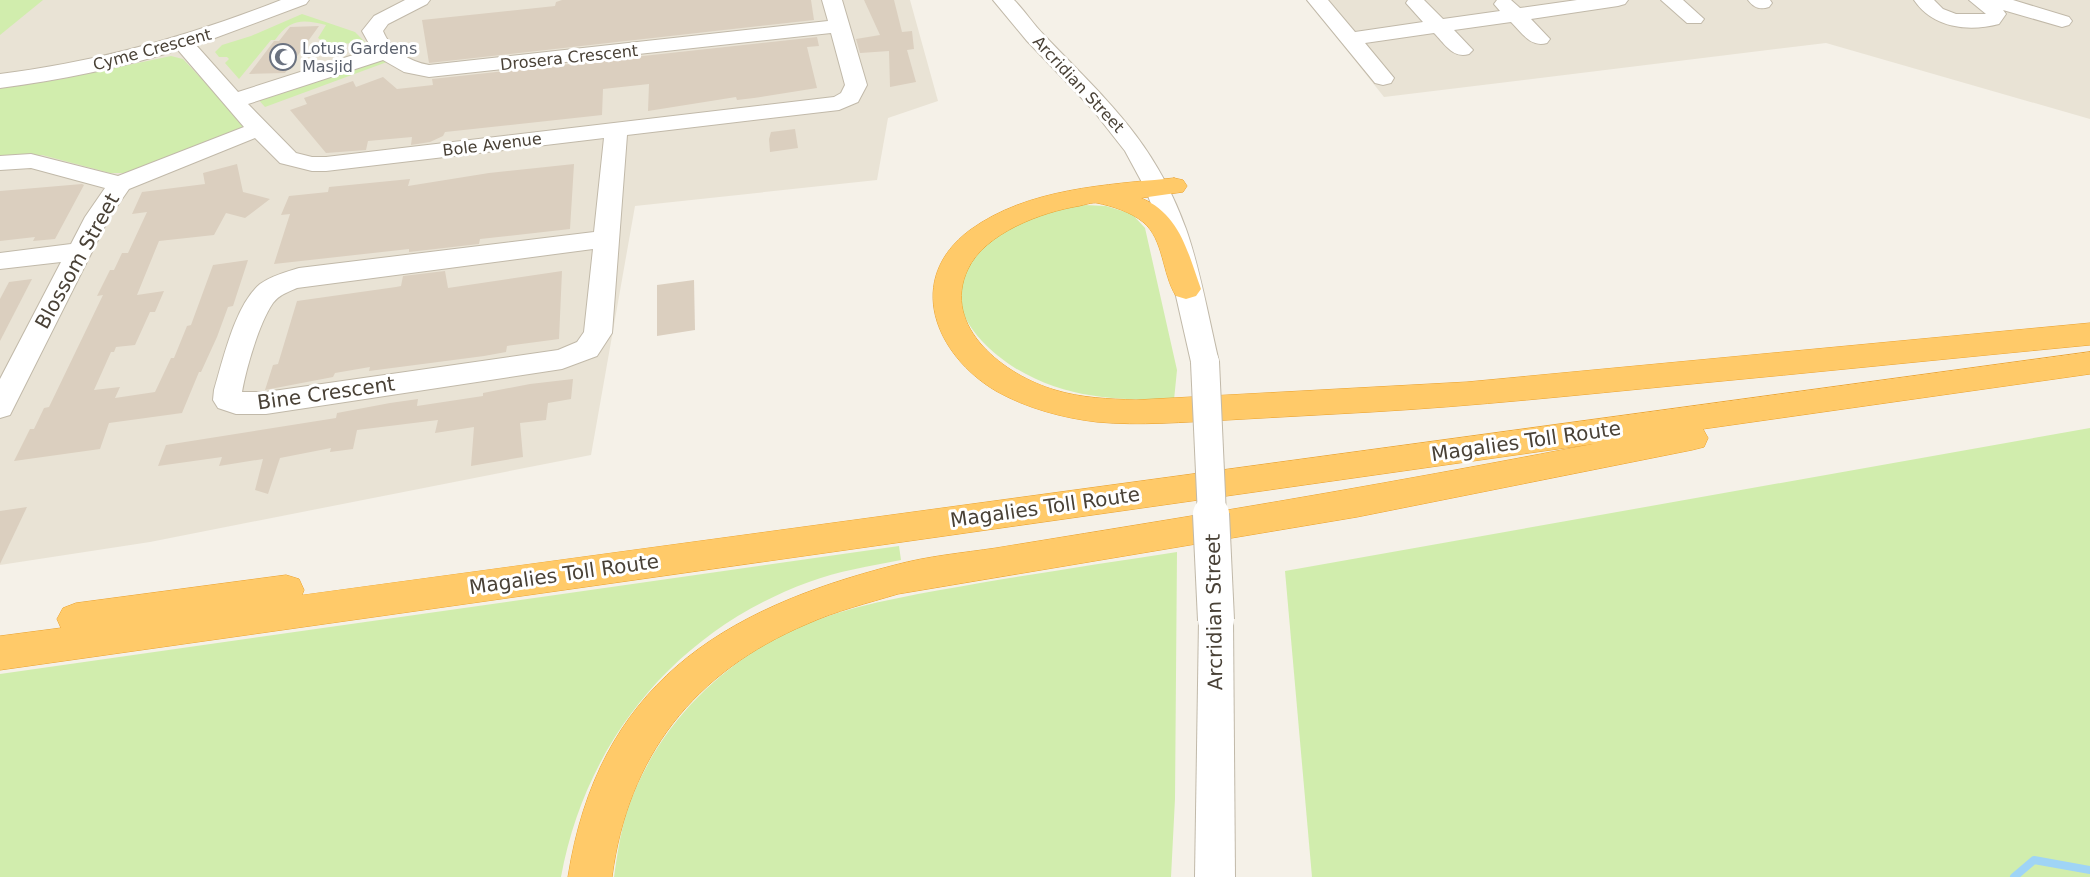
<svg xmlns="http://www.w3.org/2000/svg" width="2090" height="877" font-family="'DejaVu Sans',sans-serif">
	<rect width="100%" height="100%" fill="#f5f1e8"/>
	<g fill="#e9e3d5">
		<polygon points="0,0 910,0 938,101 888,118 877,180 635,206 591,455 150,542 0,565"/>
		<polygon points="1307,0 2090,0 2090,119 1826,43 1384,97"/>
	</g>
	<g fill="#d1edad">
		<polygon points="0,0 43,0 0,35"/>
		<path d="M302 14 355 32 366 43 327 44 318 38 326 25C302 19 290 19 275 40H271L239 79 225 63 229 59 227 57H219L215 52 222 45 251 36Z"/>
		<polygon points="171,56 183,59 241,121 243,126 236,133 130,173 110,173 42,155 0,158 0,88 62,79"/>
		<polygon points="380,57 387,62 265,107 257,98"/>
		<path d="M1085 205 1106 206 1132 214 1145 228 1177 370 1174 400C1116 400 1066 399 1015 368 993 354 966 330 960 303 955 276 982 245 1003 232 1027 217 1056 209 1085 205Z"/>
		<polygon points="2090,428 2090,877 1312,877 1285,571"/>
		<path d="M899 546 901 560C870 566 838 571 809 582 677 630 586 740 561 877H0V674Z"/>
		<path d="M1177 552 1175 799 1171 877H614C617 856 620 835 626 815 654 725 730 652 817 620 869 601 925 593 980 583 1046 572 1111 562 1177 552Z"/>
	</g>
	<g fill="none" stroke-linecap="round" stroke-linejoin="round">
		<polyline stroke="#9fd4f6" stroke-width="8" points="2014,877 2034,860 2090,870"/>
	</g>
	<g fill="#dbcfbf">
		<polygon points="562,0 811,0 814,20 429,63 422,20 555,6 556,2"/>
		<polygon points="864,0 894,0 902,32 912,31 914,49 907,50 916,82 890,87 889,51 860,53 856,39 880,35"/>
		<polygon points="319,26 285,73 249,74 274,41 279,41 290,27"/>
		<polygon points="817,37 819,46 807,47 817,88 754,98 737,100 736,97 648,111 649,84 603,89 602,115 445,132 443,136 430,142 411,145 412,137 368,141 366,150 326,153 290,110 307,104 304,98 353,81 356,87 383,77 397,89 433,85 432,79"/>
		<polygon points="795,129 798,148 770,152 769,139 771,132"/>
		<polygon points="237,164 243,192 270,199 245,218 226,213 214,235 159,241 137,295 164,291 155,312 150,312 135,345 116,347 114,352 111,352 94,390 120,387 115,398 155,392 171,358 174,358 187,326 191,325 213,265 248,260 233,306 228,307 217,337 201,372 199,372 182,413 109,423 100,449 14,461 30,429 34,429 44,408 49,407 103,295 97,296 110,270 114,270 122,253 128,253 147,212 132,214 142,192 205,184 203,173"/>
		<polygon points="574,164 570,229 480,239 479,244 409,252 409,249 274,264 290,214 281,215 289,196 328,192 329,187 410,179 408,186 489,173"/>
		<polygon points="82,184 84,185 55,239 33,241 35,237 0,241 0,191"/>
		<polygon points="445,271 448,288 562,271 559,339 507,346 506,352 484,356 369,371 370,367 335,373 333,377 265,390 273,365 278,364 297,301 396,287 401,286 403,276"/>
		<polygon points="32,279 0,341 0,299 9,282"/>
		<polygon points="694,280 695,330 657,336 657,285"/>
		<polygon points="573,379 571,399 548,403 546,420 520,423 523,457 471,466 474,427 435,433 438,420 357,430 353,449 330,452 331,448 280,458 268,494 255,490 263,459 219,466 222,457 158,466 166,445 336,418 337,413 390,403 418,399 417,406 483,396 483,393 530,384"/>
		<polygon points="27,507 0,564 0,511"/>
	</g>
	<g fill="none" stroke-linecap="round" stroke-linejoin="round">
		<defs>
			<g id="minor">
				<path d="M281 0H309L306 4 196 45 238 92 372 49 362 31 374 16 405 0H430L427 4 388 24 383 31C390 49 410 62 429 65L828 21 822 0H842L867 85 858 102 839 110 627 135 612 333 597 356 562 369 266 414H236L218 408 213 400 214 390C223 360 235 305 260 284 271 276 286 272 299 268L594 232 604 138 326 171H312L280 163 255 138 129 189 109 218 10 415 0 418V379L61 262 0 269V253L71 244 85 217 105 188 31 168 0 170V156L31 154 118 176 244 127 178 50C120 68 60 80 0 88V74C98 62 190 36 281 0ZM831 33 845 85 841 93 834 97 326 157H312L296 153 248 104 383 60 404 72 429 77ZM593 249 584 332 577 342 558 350 266 392H242C246 369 259 323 273 303 279 295 288 292 297 288Z"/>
				<path d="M993 0H1014C1025 11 1033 24 1044 35 1106 100 1154 140 1186 229 1200 268 1209 320 1219 362L1215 369 1205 372 1195 369 1191 362 1161 230 1145 188 1125 151 1092 109 1027 41Z"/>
				<path d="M1307 0H1328L1355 32 1423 22 1406 3 1408 0H1424L1443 19 1500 11 1494 4 1497 0H1511L1520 8 1577 0H1628L1625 4 1618 6 1531 19 1550 39 1547 43C1531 48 1522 33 1511 22L1454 30 1473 50 1469 54C1453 59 1445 44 1434 33L1365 43 1394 78 1391 83 1383 85 1375 83Z"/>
				<polygon points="1661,0 1683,0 1704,19 1701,23 1687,23"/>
				<path d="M1748 0H1770L1772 3 1769 7C1760 10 1754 8 1748 0Z"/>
				<path d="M1914 0H1934L1943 9 1956 14H1986L1969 0H2013L2069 17 2072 21 2069 25 2062 27 2003 10 2006 14 1999 24C1968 32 1933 28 1914 0Z"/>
				<polygon points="1216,605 1228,610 1233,620 1235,877 1195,877 1199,620 1204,610"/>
			</g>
			<g id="highway">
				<path d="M1174 178 1183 180 1187 186 1183 192 1141 198C1180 214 1188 253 1201 289L1196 296 1186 299 1176 296C1162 274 1164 239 1143 222 1131 212 1112 206 1097 203 1093 202 1084 205 1079 206 1042 212 985 233 968 269 940 327 1006 376 1055 390 1081 398 1109 399 1136 400L1467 382 2090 323V345C1954 358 1818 372 1681 385 1578 395 1475 406 1371 412 1323 415 1275 417 1227 420 1184 422 1140 426 1097 422 1063 418 1026 408 996 391 935 355 904 279 970 230 1028 188 1106 185 1174 178Z"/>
				<path d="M2090 352V374L1703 429 1708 438 1704 447 1692 450 1357 517 898 594C868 603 836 611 807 624 694 672 628 756 612 877H568C598 686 719 610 895 565 928 556 962 553 996 548 1055 538 1114 529 1173 519 1314 496 1453 471 1593 444L0 670V636L61 628 57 619 63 608 76 603 286 575 299 579 304 590 302 595Z"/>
			</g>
		</defs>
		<use href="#minor" stroke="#c1b9a9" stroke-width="2"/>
		<use href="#highway" stroke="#eaa12c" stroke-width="1"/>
		<use href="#minor" fill="#fff" fill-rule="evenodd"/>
		<use href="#highway" fill="#ffca69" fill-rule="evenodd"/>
		<defs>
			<polyline id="minor-bridge-far1" points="1205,362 1212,516"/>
			<polyline id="minor-bridge" points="1211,514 1216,620"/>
		</defs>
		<use href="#minor-bridge-far1" stroke="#c1b9a9" stroke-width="30" stroke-linecap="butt"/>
		<use href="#minor-bridge" stroke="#c1b9a9" stroke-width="38" stroke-linecap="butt"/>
		<use href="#minor-bridge-far1" stroke="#fff" stroke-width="28"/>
		<use href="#minor-bridge" stroke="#fff" stroke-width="36"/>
	</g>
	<defs>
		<symbol id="mosque-ring" viewBox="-11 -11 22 22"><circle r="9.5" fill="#fff" stroke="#6b7280" stroke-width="1.5"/><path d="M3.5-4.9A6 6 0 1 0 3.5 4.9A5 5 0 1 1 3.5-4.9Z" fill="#6b7280"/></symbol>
	</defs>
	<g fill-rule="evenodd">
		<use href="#mosque-ring" x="268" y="42" width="30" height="30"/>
	</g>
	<g text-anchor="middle" stroke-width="6" stroke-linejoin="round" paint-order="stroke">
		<g font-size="16" fill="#5b616d" stroke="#fff" text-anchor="start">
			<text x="302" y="54">Lotus Gardens<tspan x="302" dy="18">Masjid</tspan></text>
		</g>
		<g font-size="16" fill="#494136" stroke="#fff">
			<text transform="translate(152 49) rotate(-15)" y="6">Cyme Crescent</text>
			<text transform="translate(569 57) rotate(-6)" y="6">Drosera Crescent</text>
			<text transform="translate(1079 84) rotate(47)" y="6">Arcridian Street</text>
			<text transform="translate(492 144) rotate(-7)" y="6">Bole Avenue</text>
		</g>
		<g font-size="20" fill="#494136" stroke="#fff">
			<text transform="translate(77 261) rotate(-61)" y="7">Blossom Street</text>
			<text transform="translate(326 393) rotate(-8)" y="7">Bine Crescent</text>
			<text transform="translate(1526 441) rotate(-8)" y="7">Magalies Toll Route</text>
			<text transform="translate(1045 507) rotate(-8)" y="7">Magalies Toll Route</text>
			<text transform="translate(564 574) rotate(-8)" y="7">Magalies Toll Route</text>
			<text transform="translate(1214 612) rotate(-91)" y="7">Arcridian Street</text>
		</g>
	</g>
</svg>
